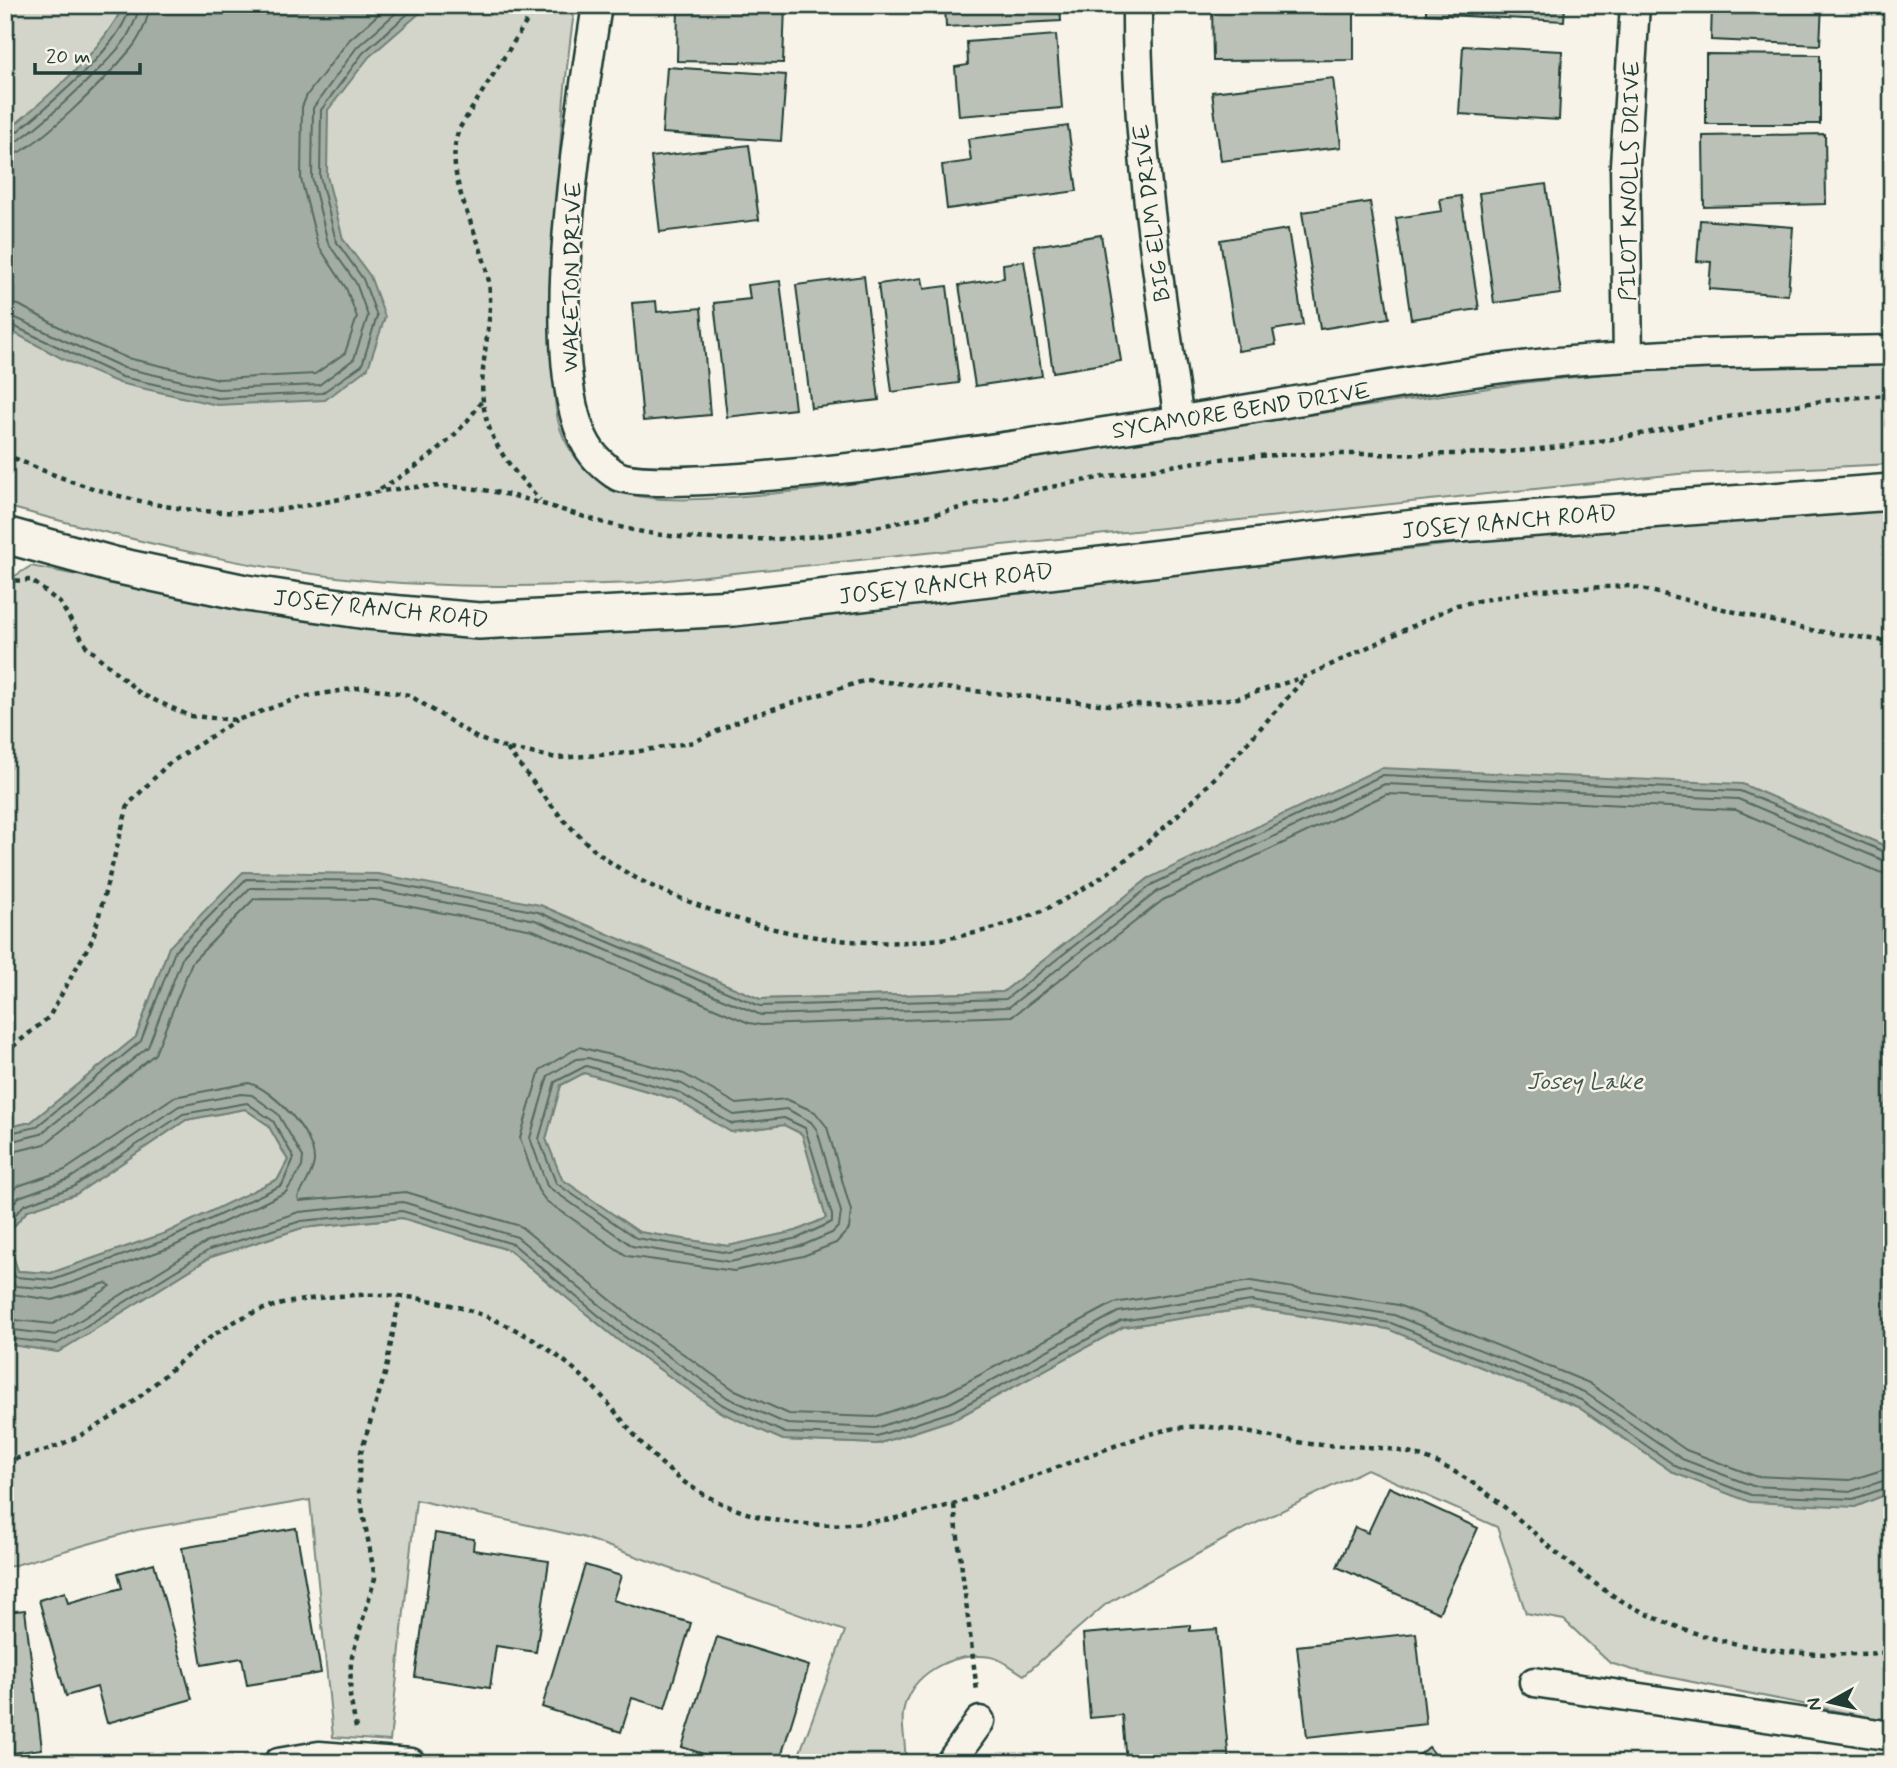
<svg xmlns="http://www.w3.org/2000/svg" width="1897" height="1768" font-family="Mynerve,sans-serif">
	<rect width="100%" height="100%" fill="#f7f3e8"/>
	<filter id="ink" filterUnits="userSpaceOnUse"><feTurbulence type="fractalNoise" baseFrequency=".0143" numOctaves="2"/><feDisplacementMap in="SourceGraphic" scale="14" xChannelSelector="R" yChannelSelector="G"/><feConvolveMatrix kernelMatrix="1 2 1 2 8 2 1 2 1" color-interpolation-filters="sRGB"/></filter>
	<g filter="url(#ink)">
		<g fill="#d3d5ca" stroke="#79897f" stroke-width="2">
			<path d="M5 5H575C559 114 554 223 555 333 555 363 551 398 560 428 568 453 591 479 615 490 663 509 757 494 810 490L1529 382 1632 371 1892 364V464L1678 474 639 583C567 585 494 588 422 584 281 578 141 543 5 506Z"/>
			<polygon points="1892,508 1892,849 1742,784 1149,878 1003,992 760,999 540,905 169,947 136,1037 31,1122 5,1128 5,586 10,579 31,566 279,615 532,632 677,630 1597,528"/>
			<polygon points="584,1073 675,1099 731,1132 784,1125 802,1134 826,1218 796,1231 728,1246 639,1232 562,1180 546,1139 561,1085"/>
			<polygon points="245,1109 268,1125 288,1160 278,1179 166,1233 51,1273 18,1271 6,1235 28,1210 76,1194 186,1120"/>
			<path d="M402 1218 509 1250 618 1340 720 1412 783 1440 878 1444 957 1418 1123 1327 1251 1308 1388 1329 1578 1407 1674 1473 1855 1507 1892 1492V1722L1633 1670 1610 1663 1564 1620 1526 1613 1497 1527 1367 1469 1236 1533 1106 1604 1024 1675C1014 1669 1002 1659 991 1657 954 1651 909 1673 903 1713 901 1729 907 1747 905 1763H796L845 1631 582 1537 416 1500 390 1741 333 1737 310 1500 137 1530 5 1568V1344L58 1352 211 1257 302 1228Z"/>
		</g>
		<g fill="#a4ada3" stroke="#6f8077" stroke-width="2" fill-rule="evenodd">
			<path d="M124 5H429L369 57 328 110 327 176 343 239 370 276 385 317 368 368 325 400 217 405 119 383 63 359 5 328V133C49 95 98 57 124 5Z"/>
			<path d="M1381 768 1742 784 1892 849V1492L1855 1507 1750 1502 1674 1473 1578 1407 1388 1329 1251 1308 1123 1327 957 1418 877 1444 783 1440 720 1412 618 1340 509 1250 402 1218 302 1228 211 1257 58 1352 5 1344V1128L31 1122 136 1037 169 947 243 872 378 874 540 905 760 999 1003 992 1149 878ZM584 1073 675 1099 731 1132 784 1125 802 1134 826 1218 796 1231 728 1246 639 1232 562 1179 546 1139 561 1085ZM245 1109 268 1125 288 1160 278 1179 166 1233 51 1273 18 1271 6 1235 28 1210 76 1194 186 1120Z"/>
		</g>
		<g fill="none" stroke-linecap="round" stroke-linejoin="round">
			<g stroke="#546a60" stroke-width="2">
				<path d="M5 137 12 136C43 110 125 44 130 5"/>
				<path d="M5 146C24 145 112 59 125 40 131 30 138 17 139 5"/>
				<path d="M5 157C32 156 111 73 131 49 140 38 149 19 149 5"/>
				<polyline points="5,303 19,305 74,335 127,358 219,379 315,374 345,353 357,317 346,288 318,245 301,179 302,107 307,95 349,40 389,5"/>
				<polyline points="5,313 124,368 218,389 319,385 354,359 368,316 356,283 328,243 312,178 313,108 357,47 405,5"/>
				<polyline points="5,322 122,377 217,398 322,393 362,365 377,316 363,279 336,241 320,177 321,110 363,53 418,5"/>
				<polygon points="579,1047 684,1074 737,1104 786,1099 815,1112 827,1127 851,1211 849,1229 836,1243 803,1256 734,1271 627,1256 546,1201 538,1190 520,1138 540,1070"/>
				<polygon points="588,1058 682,1084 734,1115 787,1109 811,1122 817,1130 841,1212 839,1226 832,1233 801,1246 730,1262 632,1246 547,1186 530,1138 548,1076 576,1059"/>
				<polygon points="586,1066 678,1092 732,1124 784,1118 805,1128 832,1215 832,1222 798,1238 729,1253 636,1238 556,1183 539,1139 555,1082"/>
				<polyline points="5,1134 36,1127 141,1041 175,951 246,879 377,881 538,912 760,1006 1006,999 1153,884 1383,775 1740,791 1892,855"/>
				<polyline points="5,1143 41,1134 148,1047 183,956 250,888 376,889 535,920 761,1015 1009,1007 1158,891 1385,784 1738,799 1892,864"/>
				<polyline points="5,1154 45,1144 155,1054 192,962 254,899 375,900 533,930 749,1023 761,1025 1013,1016 1163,900 1387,794 1736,810 1879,872 1892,875"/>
				<path d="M5 1196 18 1186 65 1170 174 1097 249 1083C274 1090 315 1134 314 1161 313 1173 304 1187 298 1197L299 1201 406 1192 520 1226 634 1319 733 1389 789 1414 874 1417 946 1393 1114 1303 1251 1281 1398 1305 1589 1383 1686 1450 1755 1476 1850 1480 1892 1467"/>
				<polyline points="5,1212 19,1197 69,1179 179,1106 241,1094 252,1095 278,1114 303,1157 302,1167 286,1192 172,1247 54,1289 16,1286 5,1279"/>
				<polyline points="5,1226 24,1205 73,1187 183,1114 247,1103 273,1121 294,1158 282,1185 169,1239 53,1280 15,1277 5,1254"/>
				<polyline points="5,1293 53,1300 106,1283 111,1286 53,1324 5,1319"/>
				<polyline points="5,1329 56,1335 207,1242 299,1212 403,1202 517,1237 628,1328 728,1398 787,1424 876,1428 950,1403 1118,1312 1251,1292 1394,1315 1584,1392 1682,1459 1753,1486 1852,1491 1892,1478"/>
				<polyline points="5,1338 57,1344 209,1250 301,1221 402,1211 513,1244 622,1335 723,1405 785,1433 877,1436 954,1411 1121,1321 1251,1301 1391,1323 1581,1400 1677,1467 1751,1495 1853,1499 1892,1486"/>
			</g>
		</g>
		<g fill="#bbc1b6" stroke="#1f3d34" stroke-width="2">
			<polygon points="678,5 785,5 783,63 677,61"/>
			<polygon points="945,5 1060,5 1061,21 946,27"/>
			<polygon points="1212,5 1354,5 1354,60 1213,61"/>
			<polygon points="1426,5 1565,5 1564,21 1426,14"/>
			<polygon points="1712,5 1822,5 1820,45 1711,40"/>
			<polygon points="1056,35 1062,108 959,116 955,67 968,65 967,42"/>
			<polygon points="1463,46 1562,51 1559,120 1459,114"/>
			<polygon points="1706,54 1820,55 1820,124 1706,124"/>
			<polygon points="667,67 786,75 781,141 662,133"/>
			<polygon points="1333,78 1341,147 1221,161 1212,92"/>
			<polygon points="1068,126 1077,191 947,209 942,165 971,161 968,139"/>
			<polygon points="1825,134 1826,204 1704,207 1703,136"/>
			<polygon points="749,145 759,220 660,232 651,157"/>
			<polygon points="1546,184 1561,294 1494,303 1479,193"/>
			<polygon points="1461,196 1479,309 1411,319 1396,218 1442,211 1440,199"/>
			<polygon points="1370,202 1389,318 1320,329 1302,212"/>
			<polygon points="1887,208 1892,208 1892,248 1886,247"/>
			<polygon points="1700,220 1793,227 1788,295 1709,289 1711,262 1697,261"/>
			<polygon points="1288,229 1303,325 1273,330 1276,345 1238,351 1220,240"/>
			<polygon points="1101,235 1121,361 1053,372 1034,246"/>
			<polygon points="1024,261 1042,376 975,386 959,285 1004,278 1003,264"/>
			<polygon points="864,276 879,400 811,408 796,285"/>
			<polygon points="922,278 924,289 947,286 959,383 892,392 878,284"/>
			<polygon points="780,281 795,409 727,417 714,303 750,299 748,285"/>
			<polygon points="656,301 657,312 701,308 710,415 643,421 632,303"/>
			<polygon points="1389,1487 1478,1528 1439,1613 1337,1567 1355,1527 1368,1533"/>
			<polygon points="296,1528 321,1673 247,1685 242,1658 202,1665 182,1548"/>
			<polygon points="435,1533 474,1539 473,1550 549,1561 536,1652 496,1646 490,1688 415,1677"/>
			<polygon points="154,1563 192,1699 107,1723 97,1687 66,1696 39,1600 65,1592 68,1603 122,1588 118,1573"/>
			<polygon points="585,1565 621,1576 613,1600 691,1623 665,1708 632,1698 621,1732 542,1707"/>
			<polygon points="25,1610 42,1749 5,1754 5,1612"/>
			<polygon points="1190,1625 1190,1631 1217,1629 1229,1763 1126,1763 1122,1715 1090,1718 1083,1634"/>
			<polygon points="1416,1633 1426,1724 1307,1737 1297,1646"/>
			<polygon points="717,1637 809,1666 779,1763 731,1763 682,1747"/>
			<polygon points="1429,1747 1442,1763 1410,1763"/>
		</g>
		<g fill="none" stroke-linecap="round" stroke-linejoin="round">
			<defs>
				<g id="minor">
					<path d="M597 5C583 99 531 391 597 459 602 464 612 473 618 476 648 490 824 471 866 466 1002 448 1137 428 1272 405 1371 389 1471 369 1571 361 1678 352 1785 352 1892 350"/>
					<path d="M1137 5C1136 145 1159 282 1179 421"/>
					<polyline points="1628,357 1625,165 1635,5"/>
					<polyline points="1534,1682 1892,1736"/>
					<polyline points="278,1763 319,1756 411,1763"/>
					<polyline points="950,1763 980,1721"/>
				</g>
				<polyline id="tertiary" points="5,535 114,565 246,593 367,611 479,621 734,608 1432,526 1892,492"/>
			</defs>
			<use href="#minor" stroke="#1f3d34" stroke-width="33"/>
			<use href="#tertiary" stroke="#1f3d34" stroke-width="40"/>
			<g stroke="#1f3d34" stroke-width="4.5" stroke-dasharray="5 5" stroke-linecap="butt">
				<path d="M537 5 459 129C441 180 482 232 489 283 495 328 473 376 487 421 496 452 518 476 540 500"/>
				<path d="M5 454C87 492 185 521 276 510 337 503 394 482 456 487 519 491 566 514 624 528 673 540 728 540 778 539 859 536 936 513 1014 495 1070 482 1127 473 1184 464 1299 445 1415 461 1530 450 1652 439 1769 400 1892 395"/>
				<path d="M380 489C419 466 456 441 481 402"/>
				<polyline points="5,581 31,580 60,603 87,647 141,694 190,716 237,720 302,697 364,687 409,695 477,738 505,748 557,758 628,753 694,742 747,717 867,680 1109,705 1176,705 1238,698 1307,676 1457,605 1536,590 1630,586 1804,629 1892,642"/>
				<path d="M507 749C535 784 563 824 597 852 623 874 658 890 690 902 805 949 944 962 1058 903 1157 852 1233 758 1306 677"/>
				<polyline points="5,1053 49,1017 93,938 128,805 167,765 236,720"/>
				<path d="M5 1461C51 1452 90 1434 128 1406 164 1378 194 1345 234 1322 269 1302 316 1297 356 1295 442 1292 522 1320 585 1379 613 1405 634 1439 662 1464 697 1497 746 1518 794 1523 896 1534 993 1491 1087 1456 1113 1447 1139 1436 1166 1430 1213 1419 1264 1438 1311 1444 1341 1447 1375 1445 1405 1452 1481 1470 1532 1538 1593 1582 1678 1644 1789 1661 1892 1652"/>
				<polyline points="954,1505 977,1691"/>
				<polyline points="356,1728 350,1696 351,1660 375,1578 359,1491 359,1473 361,1452 385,1374 400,1296"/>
			</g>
			<use href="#minor" stroke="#f7f3e8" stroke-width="28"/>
			<use href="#tertiary" stroke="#f7f3e8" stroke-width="35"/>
		</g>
	</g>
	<g text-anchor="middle" stroke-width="5" stroke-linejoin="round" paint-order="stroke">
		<g font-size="23" fill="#1f3d34" stroke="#f7f3e8">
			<text transform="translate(1629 181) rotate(-89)" y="8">PILOT KNOLLS DRIVE</text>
			<text transform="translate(1151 213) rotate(-97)" y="8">BIG ELM DRIVE</text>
			<text transform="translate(571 277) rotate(-89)" y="8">WAKETON DRIVE</text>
			<text transform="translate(1241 410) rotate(-9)" y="8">SYCAMORE BEND DRIVE</text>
			<text transform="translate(1509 521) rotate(-5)" y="8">JOSEY RANCH ROAD</text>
			<text transform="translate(946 583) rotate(-7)" y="8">JOSEY RANCH ROAD</text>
			<text transform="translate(381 608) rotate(6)" y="8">JOSEY RANCH ROAD</text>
		</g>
		<g font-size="24" font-style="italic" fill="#405950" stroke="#f7f3e8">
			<text x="1585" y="1089">Josey Lake</text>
		</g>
	</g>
	<rect width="1897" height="1768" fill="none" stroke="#f7f3e8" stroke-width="28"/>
	<rect x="14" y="14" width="1869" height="1740" fill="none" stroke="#1f3d34" stroke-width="2.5" filter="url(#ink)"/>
	<g transform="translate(1830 1702) rotate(262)" stroke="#f7f3e8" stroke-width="5" paint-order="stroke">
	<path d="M0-5L12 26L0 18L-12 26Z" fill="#1f3d34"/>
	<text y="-10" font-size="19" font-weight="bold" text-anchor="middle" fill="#1f3d34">N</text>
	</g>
	<path d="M35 63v10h105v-10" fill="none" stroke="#1f3d34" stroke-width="3.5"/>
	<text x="46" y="63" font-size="21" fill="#1f3d34" stroke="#f7f3e8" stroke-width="5" paint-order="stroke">20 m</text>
</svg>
